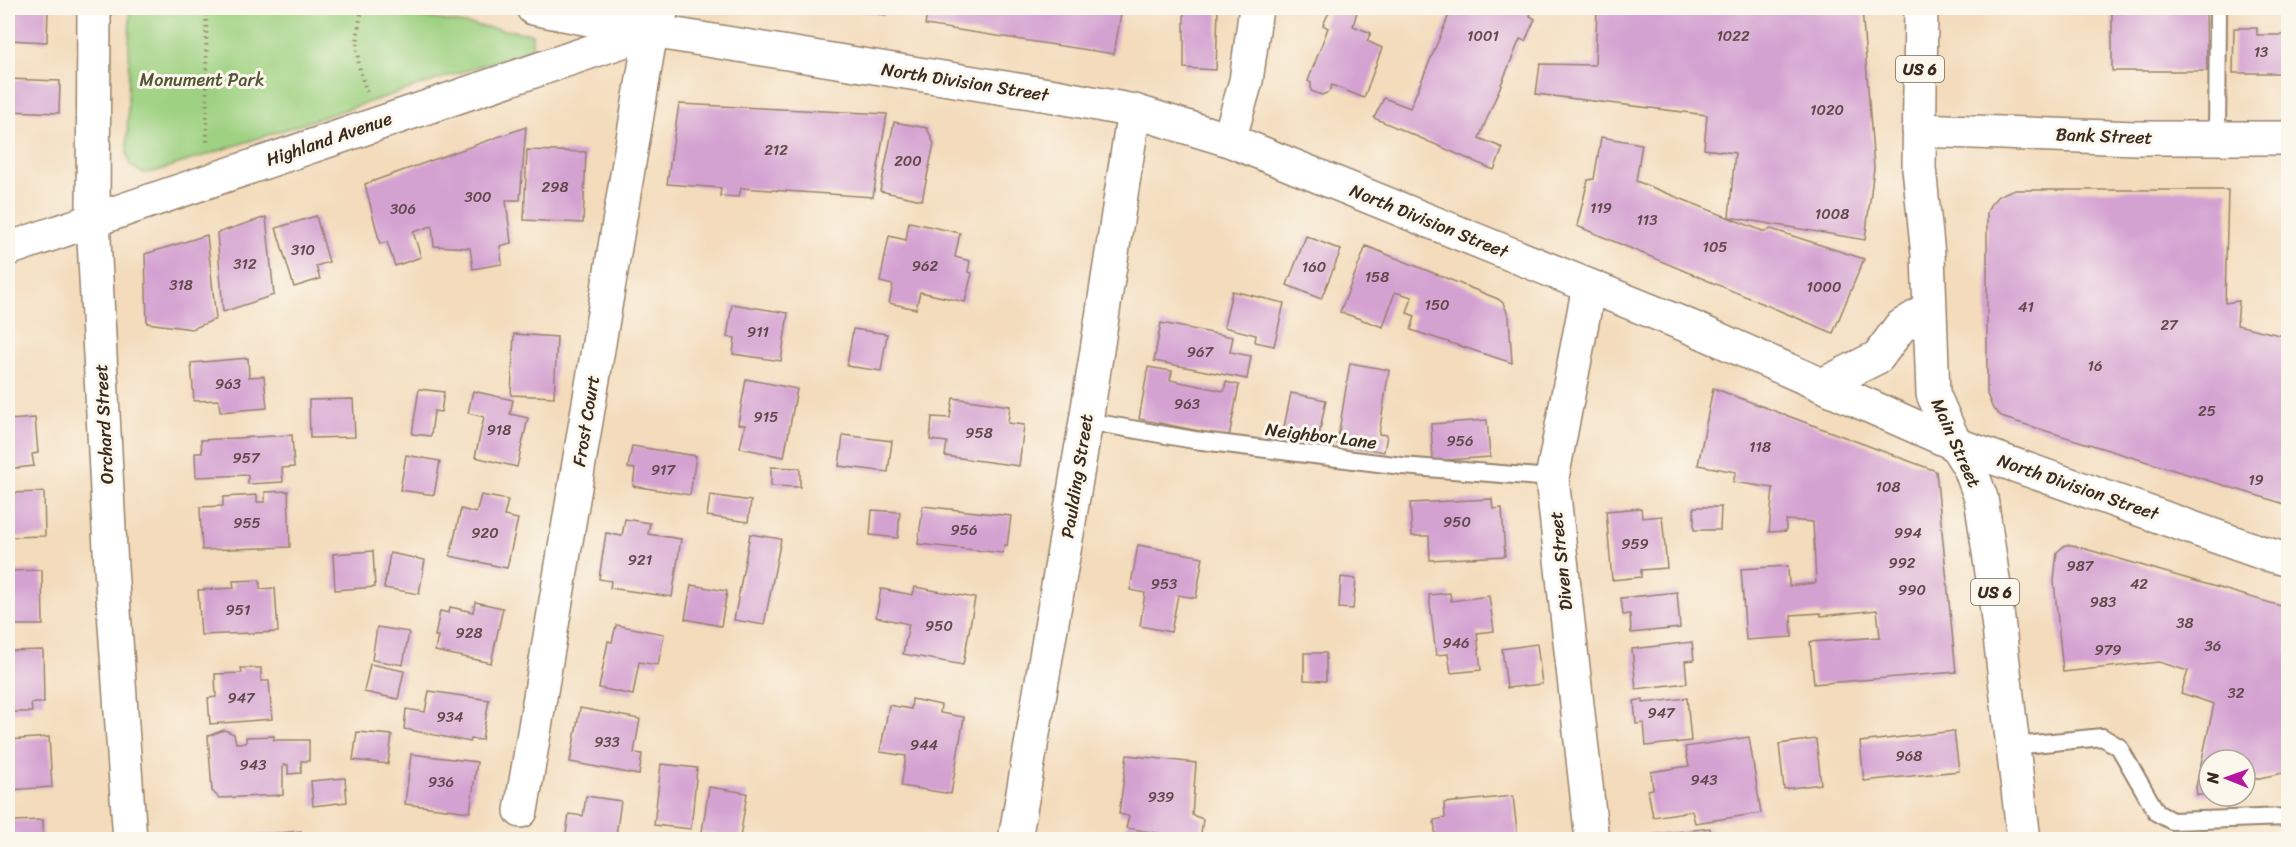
<svg xmlns="http://www.w3.org/2000/svg" width="2296" height="847" font-family="Sriracha,sans-serif">
	<rect width="100%" height="100%" fill="#fbf7ec"/>
	<filter id="ink" filterUnits="userSpaceOnUse"><feTurbulence type="fractalNoise" baseFrequency=".0167" numOctaves="2"/><feDisplacementMap in="SourceGraphic" scale="12" xChannelSelector="R" yChannelSelector="G"/><feConvolveMatrix kernelMatrix="1 2 1 2 8 2 1 2 1" color-interpolation-filters="sRGB"/></filter>
	<filter id="wash" filterUnits="userSpaceOnUse"><feTurbulence type="fractalNoise" baseFrequency=".008" numOctaves="4" result="noise"/><feDisplacementMap in="SourceGraphic" scale="24" xChannelSelector="R" yChannelSelector="G"/><feGaussianBlur stdDeviation="1.35" result="paint"/><feColorMatrix in="noise" values="0 0 0 0 0 0 0 0 0 0 0 0 0 0 0 0 0 1.4 0 .05"/><feComposite in="paint" operator="in"/></filter>
	<g filter="url(#wash)">
		<rect width="100%" height="100%" fill="#f3dbbb"/>
		<polygon fill="#9ed181" stroke="#6c7e50" stroke-width="1.5" points="130,8 359,8 532,34 532,49 154,172 142,173 130,165 127,154"/>
		<g id="blocks">
			<g fill="#d4a2d1">
				<polygon points="8,8 48,8 47,42 8,40"/>
				<polygon points="844,8 887,8 886,15"/>
				<polygon points="928,8 1122,8 1114,54 925,25"/>
				<polygon points="1184,8 1218,8 1216,70 1184,68"/>
				<polygon points="1331,8 1345,8 1357,12 1353,26 1371,33 1367,41 1382,48 1364,98 1332,85 1329,92 1322,95 1311,91 1311,83 1308,81 1328,28 1323,25"/>
				<polygon points="1452,8 1533,8 1530,16 1535,19 1525,41 1520,39 1479,138 1503,148 1494,170 1374,118 1384,98 1410,108"/>
				<polygon points="1597,8 1862,8 1874,168 1865,240 1729,217 1735,153 1704,149 1707,115 1536,94 1540,64 1595,65"/>
				<rect x="2039" y="8" width="53" height="2"/>
				<polygon points="2112,8 2206,8 2207,71 2112,71"/>
				<polygon points="2234,28 2257,28 2257,35 2288,35 2288,73 2233,73"/>
				<polygon points="8,79 60,81 59,113 8,111"/>
				<polygon points="679,104 887,114 873,197 741,188 739,197 720,196 721,188 667,184"/>
				<polygon points="894,122 927,128 934,144 922,200 880,191"/>
				<polygon points="526,127 520,200 506,200 511,243 500,246 502,264 473,269 470,248 434,246 432,226 413,232 421,257 395,266 387,242 380,244 365,184"/>
				<polygon points="1601,137 1642,144 1636,181 1765,232 1771,229 1864,259 1833,333 1577,226 1588,180 1594,179"/>
				<polygon points="527,150 586,152 583,223 524,220"/>
				<polygon points="2012,190 2228,190 2225,303 2239,301 2237,325 2288,337 2288,505 2004,418 1993,409 1987,394 1987,213 1990,205 1998,196"/>
				<polygon points="316,216 329,262 316,266 320,279 294,287 276,228"/>
				<polygon points="266,217 274,295 223,312 217,233"/>
				<polygon points="909,222 960,233 955,257 970,261 968,272 972,273 965,302 920,292 916,309 889,303 893,285 880,282 889,236 906,240"/>
				<polygon points="207,235 216,319 192,329 147,323 145,254"/>
				<polygon points="1306,236 1341,250 1321,299 1287,285"/>
				<polygon points="1366,246 1498,299 1503,303 1509,317 1512,363 1411,330 1415,316 1407,313 1412,297 1395,292 1383,327 1340,312"/>
				<polygon points="1232,291 1284,303 1274,346 1255,342 1256,335 1224,327"/>
				<polygon points="732,304 788,313 781,361 733,354 735,338 727,337"/>
				<polygon points="1161,323 1233,337 1230,352 1251,356 1247,379 1154,361"/>
				<polygon points="853,329 887,334 881,371 847,366"/>
				<polygon points="514,334 557,337 554,397 511,395"/>
				<polygon points="248,358 249,377 264,376 267,408 220,412 219,400 194,401 191,363"/>
				<polygon points="1350,363 1389,370 1379,434 1387,435 1384,452 1337,444"/>
				<polygon points="1148,367 1172,371 1170,380 1224,391 1226,382 1239,385 1229,437 1139,419"/>
				<polygon points="746,379 797,389 784,457 740,448 745,425 738,424"/>
				<polygon points="1713,388 1936,471 1956,672 1814,684 1810,642 1880,637 1877,610 1821,616 1821,613 1791,615 1792,637 1746,640 1741,569 1788,566 1789,586 1816,583 1813,522 1786,520 1786,531 1769,532 1773,488 1733,482 1736,472 1698,465"/>
				<polygon points="419,389 444,392 441,412 434,411 431,436 412,434"/>
				<polygon points="473,391 513,400 510,414 528,418 517,467 475,457 484,417 468,413"/>
				<polygon points="1291,393 1326,400 1316,450 1281,442"/>
				<polygon points="953,398 1010,406 1008,423 1024,425 1019,466 945,456 947,442 930,440 932,417 950,418"/>
				<polygon points="353,399 355,437 310,438 309,400"/>
				<polygon points="35,418 38,453 32,454 34,466 8,469 8,420"/>
				<polygon points="1487,420 1490,457 1433,461 1431,424"/>
				<polygon points="292,435 294,467 282,468 283,482 248,484 248,475 196,477 195,453 202,453 201,440"/>
				<polygon points="843,435 892,441 888,472 839,466"/>
				<polygon points="632,446 696,456 690,495 633,486 635,469 628,468"/>
				<polygon points="406,455 440,461 434,495 400,490"/>
				<polygon points="771,467 800,468 800,487 771,486"/>
				<polygon points="288,491 290,547 202,550 200,507 223,506 223,497 257,495 257,502 265,502 265,492"/>
				<polygon points="44,492 45,536 8,537 8,493"/>
				<polygon points="481,495 508,500 504,516 518,519 507,568 450,556 461,509 476,513"/>
				<polygon points="710,495 751,501 748,522 707,516"/>
				<polygon points="1492,499 1493,509 1502,508 1505,556 1430,560 1429,536 1412,536 1410,503"/>
				<polygon points="923,506 1011,516 1007,546 1004,545 1003,553 918,544"/>
				<polygon points="1694,507 1721,507 1720,530 1694,530"/>
				<polygon points="1641,508 1642,518 1662,516 1667,568 1641,570 1641,577 1612,580 1606,511"/>
				<polygon points="872,510 900,512 898,538 870,535"/>
				<polygon points="625,519 650,523 648,534 681,539 672,597 610,588 611,581 599,579 606,533 622,536"/>
				<polygon points="750,534 781,539 764,625 734,620"/>
				<polygon points="1138,545 1203,557 1196,598 1178,595 1171,632 1140,626 1145,593 1130,590"/>
				<polygon points="2065,545 2072,545 2288,608 2288,772 2245,781 2245,760 2209,760 2209,795 2197,795 2196,787 2214,704 2181,693 2188,671 2159,662 2063,672 2054,581 2057,552"/>
				<polygon points="373,551 375,587 335,590 333,554"/>
				<polygon points="390,553 425,560 419,594 384,588"/>
				<polygon points="42,570 43,625 8,625 8,571"/>
				<polygon points="1341,577 1356,579 1353,609 1339,608"/>
				<polygon points="260,580 260,589 275,588 278,632 201,635 198,590 234,588 233,581"/>
				<polygon points="691,585 727,591 721,626 685,619"/>
				<polygon points="915,587 975,598 963,665 903,654 909,624 876,617 881,589 913,595"/>
				<polygon points="1677,592 1680,628 1631,633 1630,614 1623,615 1621,598"/>
				<polygon points="1450,593 1451,601 1489,596 1494,631 1477,633 1481,670 1451,673 1448,654 1436,655 1429,595"/>
				<polygon points="475,602 503,608 491,663 435,651 438,636 435,636 440,611 449,613 450,607 473,612"/>
				<polygon points="616,625 664,634 658,665 639,662 633,695 599,688 608,641 612,642"/>
				<polygon points="377,627 409,632 403,665 372,660"/>
				<polygon points="1692,642 1694,660 1685,661 1687,683 1636,689 1632,649"/>
				<polygon points="1537,644 1542,684 1507,688 1502,649"/>
				<polygon points="43,650 44,703 31,703 32,712 8,712 8,651"/>
				<polygon points="1304,653 1326,653 1326,681 1304,680"/>
				<polygon points="370,664 404,671 398,699 364,692"/>
				<polygon points="241,668 261,668 261,681 269,681 272,719 210,724 208,698 216,697 215,674 242,673"/>
				<polygon points="429,691 489,700 482,740 471,739 470,742 404,729 406,709 425,712"/>
				<polygon points="1687,698 1691,741 1646,746 1644,723 1636,724 1634,701 1643,699 1643,703"/>
				<polygon points="912,699 941,705 940,713 964,717 951,794 901,786 906,756 880,752 889,705 911,709"/>
				<polygon points="580,708 640,719 634,753 642,754 639,775 570,762"/>
				<polygon points="224,730 234,734 236,743 246,743 246,737 274,736 274,740 309,740 309,761 301,761 301,773 288,774 288,765 283,765 283,795 219,798 212,791 208,736"/>
				<polygon points="1954,731 1959,771 1864,781 1860,742"/>
				<polygon points="357,732 392,735 388,764 353,760"/>
				<polygon points="49,737 52,787 8,790 8,740"/>
				<polygon points="1749,737 1761,813 1695,823 1692,811 1653,817 1648,790 1653,789 1651,772 1689,766 1685,747"/>
				<polygon points="1816,739 1821,784 1784,789 1779,744"/>
				<polygon points="411,754 477,762 470,812 405,804"/>
				<polygon points="1127,755 1196,763 1192,815 1203,819 1200,840 1126,828 1129,816 1119,814"/>
				<polygon points="661,764 697,768 691,829 654,825"/>
				<polygon points="345,778 347,802 313,806 311,781"/>
				<polygon points="709,787 747,793 740,838 702,832"/>
				<polygon points="586,796 621,801 616,836 622,837 622,840 565,840 569,814 583,816"/>
				<polygon points="1513,796 1518,840 1436,840 1434,820 1445,818 1444,803"/>
				<polygon points="8,817 12,817 12,821 43,820 43,840 8,840"/>
				<polygon points="1710,828 1711,840 1651,840 1651,835"/>
				<polygon points="301,831 302,840 225,840 225,838"/>
			</g>
		</g>
	</g>
	<g filter="url(#ink)">
		<use href="#blocks" fill-opacity="0" stroke="#97826c" stroke-width="1.5"/>
		<g fill="none" stroke-linecap="round" stroke-linejoin="round">
			<defs>
				<g id="lane">
					<polyline points="2217,138 2218,8"/>
					<polyline points="1086,421 1194,440 1402,466 1552,478"/>
					<polyline points="2014,746 2102,737 2119,747 2157,813 2172,821 2288,817"/>
				</g>
				<g id="street">
					<polyline points="94,8 93,220 111,568 130,840"/>
					<polyline points="1919,130 2136,138 2288,138"/>
					<polyline points="1229,140 1246,81 1256,8"/>
					<polyline points="1589,286 1552,478 1592,840"/>
					<polyline points="521,811 651,31 663,8"/>
					<polyline points="1015,840 1086,421 1134,111"/>
				</g>
				<g id="secondary">
					<polyline points="533,8 651,31 1055,96 1134,111 1229,140 1693,328 1955,444 2260,552 2288,560"/>
					<polyline points="8,249 649,32"/>
					<polyline points="1822,385 1878,357 1900,327 1929,309"/>
				</g>
				<polyline id="primary" points="1921,8 1919,168 1928,255 1933,394 1955,444 1970,468 1981,498 1994,586 2024,840"/>
			</defs>
			<use href="#lane" stroke="#97826c" stroke-width="20"/>
			<use href="#street" stroke="#97826c" stroke-width="36"/>
			<use href="#secondary" stroke="#97826c" stroke-width="36"/>
			<use href="#primary" stroke="#97826c" stroke-width="36"/>
			<g stroke="#97826c" stroke-width="4" stroke-dasharray="1.5 4.5" stroke-linecap="butt">
				<polyline points="206,8 207,145"/>
				<path d="M361 14C355 42 356 65 367 92"/>
			</g>
			<use href="#lane" stroke="#fff" stroke-width="16"/>
			<use href="#street" stroke="#fff" stroke-width="33"/>
			<use href="#secondary" stroke="#fff" stroke-width="33"/>
			<use href="#primary" stroke="#fff" stroke-width="33"/>
		</g>
	</g>
	<g text-anchor="middle" stroke-width="6" stroke-linejoin="round" paint-order="stroke">
		<g font-size="15" fill="#61484b">
			<text x="1483" y="41">1001</text>
			<text x="1733" y="41">1022</text>
			<text x="2261" y="57">13</text>
			<text x="1827" y="115">1020</text>
			<text x="776" y="155">212</text>
			<text x="908" y="166">200</text>
			<text x="555" y="192">298</text>
			<text x="478" y="202">300</text>
			<text x="1601" y="213">119</text>
			<text x="403" y="214">306</text>
			<text x="1832" y="219">1008</text>
			<text x="1647" y="225">113</text>
			<text x="1715" y="252">105</text>
			<text x="303" y="255">310</text>
			<text x="245" y="269">312</text>
			<text x="925" y="271">962</text>
			<text x="1314" y="272">160</text>
			<text x="1377" y="282">158</text>
			<text x="181" y="290">318</text>
			<text x="1824" y="292">1000</text>
			<text x="1437" y="310">150</text>
			<text x="2026" y="312">41</text>
			<text x="2169" y="330">27</text>
			<text x="758" y="337">911</text>
			<text x="1200" y="357">967</text>
			<text x="2095" y="371">16</text>
			<text x="228" y="389">963</text>
			<text x="1187" y="409">963</text>
			<text x="2207" y="416">25</text>
			<text x="766" y="422">915</text>
			<text x="499" y="435">918</text>
			<text x="979" y="438">958</text>
			<text x="1460" y="446">956</text>
			<text x="1760" y="452">118</text>
			<text x="246" y="463">957</text>
			<text x="663" y="475">917</text>
			<text x="2256" y="485">19</text>
			<text x="1888" y="492">108</text>
			<text x="1457" y="527">950</text>
			<text x="247" y="528">955</text>
			<text x="964" y="535">956</text>
			<text x="485" y="538">920</text>
			<text x="1908" y="538">994</text>
			<text x="1635" y="549">959</text>
			<text x="640" y="565">921</text>
			<text x="1902" y="568">992</text>
			<text x="2080" y="571">987</text>
			<text x="1164" y="589">953</text>
			<text x="2139" y="589">42</text>
			<text x="1912" y="595">990</text>
			<text x="2103" y="607">983</text>
			<text x="238" y="615">951</text>
			<text x="2185" y="628">38</text>
			<text x="939" y="631">950</text>
			<text x="469" y="638">928</text>
			<text x="1456" y="648">946</text>
			<text x="2213" y="651">36</text>
			<text x="2108" y="655">979</text>
			<text x="2236" y="698">32</text>
			<text x="241" y="703">947</text>
			<text x="1661" y="718">947</text>
			<text x="450" y="722">934</text>
			<text x="607" y="747">933</text>
			<text x="924" y="750">944</text>
			<text x="1909" y="761">968</text>
			<text x="253" y="770">943</text>
			<text x="1704" y="785">943</text>
			<text x="441" y="787">936</text>
			<text x="1161" y="802">939</text>
		</g>
		<g fill="#fbf7ec" stroke="#75685c" stroke-width="1.5">
			<rect x="1896" y="56" width="48" height="26" rx="4.5"/>
			<rect x="1971" y="579" width="48" height="26" rx="4.5"/>
		</g>
		<g font-size="16" font-weight="bold" fill="#3b2a1e">
			<text x="1920" y="75">US 6</text>
			<text x="1995" y="598">US 6</text>
		</g>
		<g font-size="18" fill="#545437" stroke="#fbf7ec">
			<text x="202" y="86">Monument Park</text>
		</g>
		<g font-size="18" fill="#3b2a1e" stroke="#fbf7ec">
			<text transform="translate(965 82) rotate(9)" y="6">North Division Street</text>
			<text transform="translate(2104 136) rotate(2)" y="6">Bank Street</text>
			<text transform="translate(329 139) rotate(-19)" y="6">Highland Avenue</text>
			<text transform="translate(1429 221) rotate(22)" y="6">North Division Street</text>
			<text transform="translate(586 421) rotate(-81)" y="6">Frost Court</text>
			<text transform="translate(104 424) rotate(-93)" y="6">Orchard Street</text>
			<text transform="translate(1321 436) rotate(7)" y="6">Neighbor Lane</text>
			<text transform="translate(1956 443) rotate(66)" y="6">Main Street</text>
			<text transform="translate(1077 476) rotate(-81)" y="6">Paulding Street</text>
			<text transform="translate(2078 487) rotate(19)" y="6">North Division Street</text>
			<text transform="translate(1561 561) rotate(-96)" y="6">Diven Street</text>
		</g>
	</g>
	<rect width="2296" height="847" fill="none" stroke="#fbf7ec" stroke-width="30"/>
	<g transform="translate(2227 778) rotate(271)"><circle r="28" fill="#fbf7ec" stroke="#aea59a" stroke-width="1.5"/>
	<path d="M0-4.5L10 22L0 15L-10 22Z" fill="#b5179e"/>
	<text y="-9" font-size="16" font-weight="bold" text-anchor="middle" fill="#3b2a1e">N</text>
	</g>
</svg>
